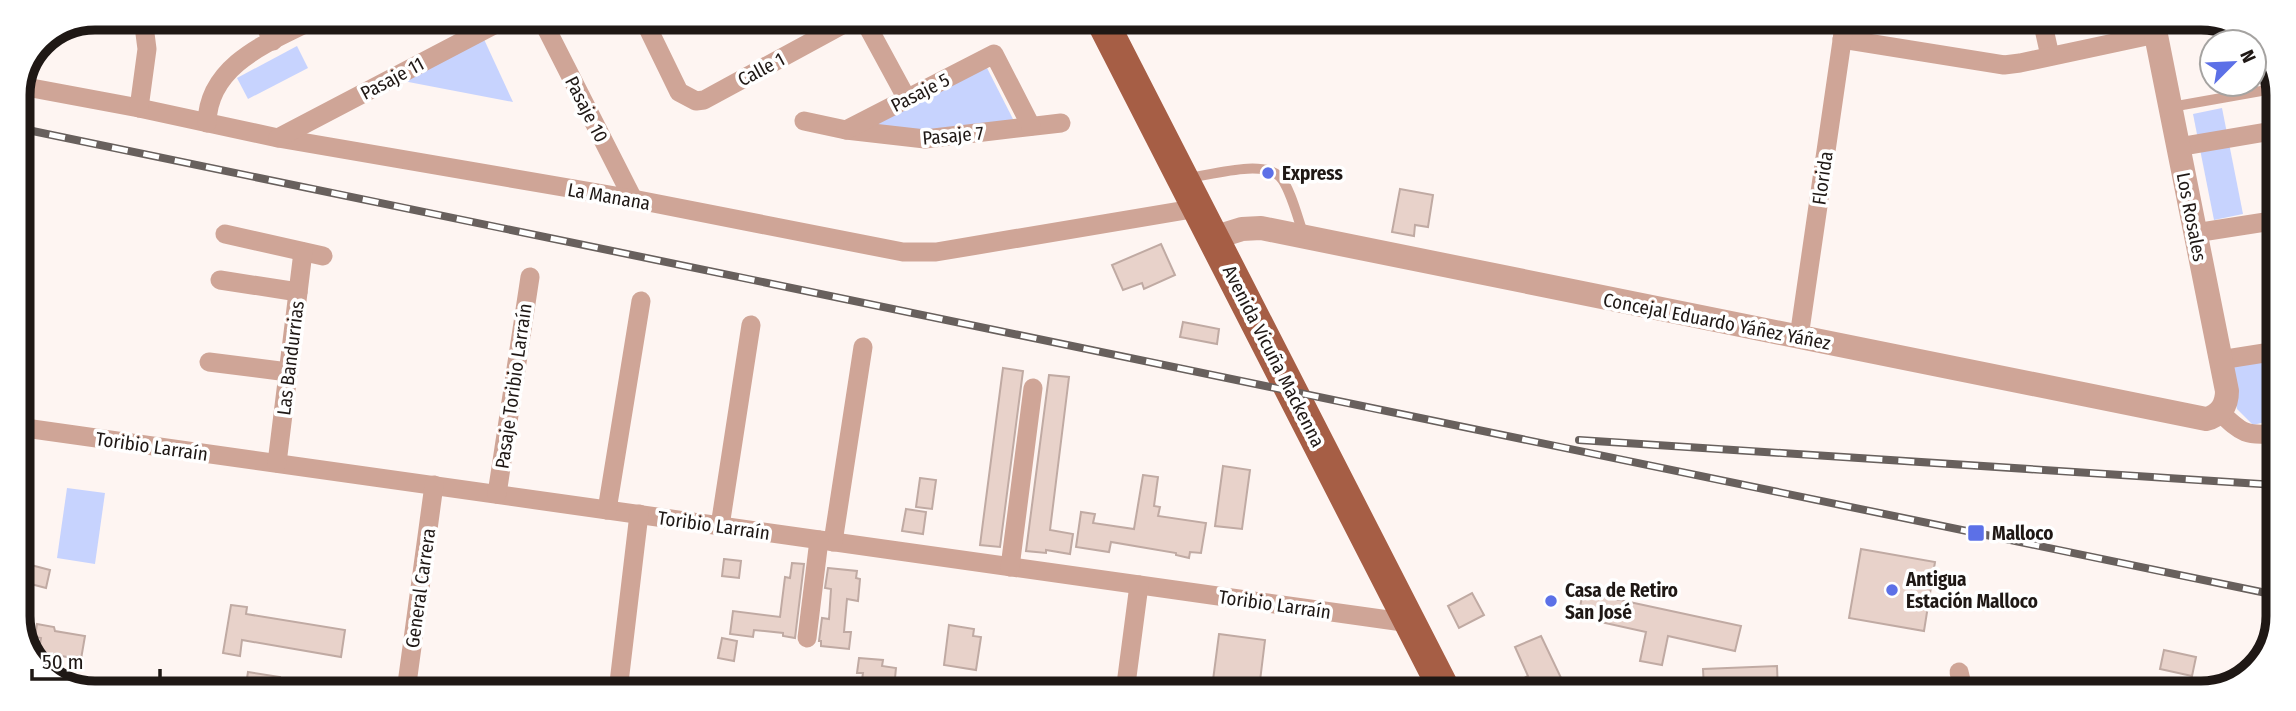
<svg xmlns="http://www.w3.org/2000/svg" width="2296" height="711" font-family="'Fira Sans Condensed',sans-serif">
	<rect width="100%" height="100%" fill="#fef5f2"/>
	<g fill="#c7d3fe">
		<polygon points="482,35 513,102 398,80"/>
		<polygon points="297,46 308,68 248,99 237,78"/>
		<polygon points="985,64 1015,123 928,134 862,127"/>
		<polygon points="2222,108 2243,214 2214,220 2193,114"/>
		<polygon points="2268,359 2277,405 2277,419 2253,425 2237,409 2227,364"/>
		<polygon points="67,488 105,493 95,564 57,558"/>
	</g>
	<g fill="#e8d2ca" stroke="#c0aaa3" stroke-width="2">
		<polygon points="1400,189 1433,195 1428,227 1415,225 1414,236 1392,232"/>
		<polygon points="1161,244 1175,275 1144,289 1142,283 1123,290 1112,265"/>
		<polygon points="1183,322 1219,329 1217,344 1180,337"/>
		<polygon points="1003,368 1023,371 1000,547 980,545"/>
		<polygon points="1049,375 1069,377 1050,530 1073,534 1070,554 1046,550 1046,553 1026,551"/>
		<polygon points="1223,466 1250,470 1242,529 1215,526"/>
		<polygon points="1143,475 1158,477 1154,506 1160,507 1158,516 1206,523 1201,553 1190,552 1189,558 1176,555 1176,553 1111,542 1109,552 1076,547 1081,512 1095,514 1093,523 1134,529"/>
		<polygon points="920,478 936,480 932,509 916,507"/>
		<polygon points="906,509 926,512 923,534 902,531"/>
		<polygon points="1861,549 1935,562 1924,631 1849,618"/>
		<polygon points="724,559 741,561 739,578 722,576"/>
		<polygon points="792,563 804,564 795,638 783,636 783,633 754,630 753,637 730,634 733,611 780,617 785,577 790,578"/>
		<polygon points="27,564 50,570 46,588 23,582"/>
		<polygon points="828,568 857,571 856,578 860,579 858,601 847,599 844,632 851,632 849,649 821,646 821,641 819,641 822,618 829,619 831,589 825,588"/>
		<polygon points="1583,592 1741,626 1735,651 1668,636 1662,665 1640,661 1646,632 1578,617"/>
		<polygon points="1472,593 1484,615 1459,628 1448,606"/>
		<polygon points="231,605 247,607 246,614 345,630 341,657 242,640 240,656 223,653"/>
		<polygon points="37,624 54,627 55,631 85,636 81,659 54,655 53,665 37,662 41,638 35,637"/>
		<polygon points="949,625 974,629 973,636 981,637 976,670 944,665"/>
		<polygon points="1219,634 1265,640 1260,681 1244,679 1242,692 1212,688"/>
		<polygon points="1541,636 1563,682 1540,693 1526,693 1520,680 1528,676 1515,647"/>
		<polygon points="722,638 737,641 734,661 718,658"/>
		<polygon points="2164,650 2196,657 2192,676 2160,669"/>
		<polygon points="859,658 883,660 882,666 896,668 894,688 861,687 863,673 857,673"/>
		<polygon points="1777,666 1778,693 1753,693 1753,688 1704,689 1703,669"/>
		<polygon points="248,672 280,677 278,691 245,691"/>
	</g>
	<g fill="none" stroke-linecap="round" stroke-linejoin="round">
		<g stroke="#cfa597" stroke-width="10">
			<polyline points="2171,107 2278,88"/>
			<path d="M1189 178C1211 175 1264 159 1280 177 1290 187 1298 219 1303 233"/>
		</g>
		<g stroke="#cfa597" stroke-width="19">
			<polyline points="261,18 273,41"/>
			<polyline points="541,18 633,199"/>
			<polyline points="643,18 679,92 696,101 704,100 855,18"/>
			<polyline points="863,18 907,99"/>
			<polyline points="2042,20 2050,56"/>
			<polyline points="1842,39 2004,65 2020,63 2156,34"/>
			<polyline points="21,86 139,108 278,138 633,199 903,252 936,252 1198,208"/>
			<polyline points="139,108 147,49 143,18"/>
			<polyline points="804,121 846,130 925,139 1061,123"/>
			<path d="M207 123C208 63 272 41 317 18"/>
			<polyline points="846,130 994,54 1031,126"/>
			<polyline points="278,138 507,18"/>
			<polyline points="2178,147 2278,130"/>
			<polyline points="2195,233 2278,220"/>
			<polyline points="225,234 323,256"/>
			<polyline points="220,280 298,292"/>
			<polyline points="1799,337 1845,20"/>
			<polyline points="2220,360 2277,351"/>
			<polyline points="209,362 288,372"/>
			<path d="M2220 412C2241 433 2247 437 2277 433"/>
			<polyline points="18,427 1410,623"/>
			<polyline points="277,463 303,252"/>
			<polyline points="497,494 530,277"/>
			<polyline points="607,510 641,301"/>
			<polyline points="720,526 751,325"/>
			<polyline points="833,542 863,347"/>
			<polyline points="1010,567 1033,388"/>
			<polyline points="807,638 819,540"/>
			<polyline points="1959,672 1964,693"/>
			<polyline points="406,691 434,485"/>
			<polyline points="618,691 639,514"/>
			<polyline points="1125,692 1139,585"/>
		</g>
		<path stroke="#cfa597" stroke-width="24" d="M1213 238 1242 229 1261 228 2206 419C2220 416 2227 406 2227 391L2153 20"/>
		<polyline stroke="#a65e45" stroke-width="32" points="1101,19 1446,693"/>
		<defs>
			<g id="rail">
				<polyline points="18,128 2276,595"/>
				<polyline points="1579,440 2276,485"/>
			</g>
		</defs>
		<use href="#rail" stroke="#68605d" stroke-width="8"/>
		<use href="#rail" stroke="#fff" stroke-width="5" stroke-dasharray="16" stroke-linecap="butt"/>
	</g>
	<g fill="#5c70e7" stroke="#fff" stroke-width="2.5">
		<circle cx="1268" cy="173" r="7"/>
		<rect x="1967" y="524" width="18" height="18" rx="3.5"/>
		<circle cx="1892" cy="590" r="7"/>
		<circle cx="1551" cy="601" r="7"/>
	</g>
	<g text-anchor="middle" stroke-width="7" stroke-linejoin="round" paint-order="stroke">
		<g font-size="19" fill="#1f1815" stroke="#fff">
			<text transform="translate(761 69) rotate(-28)" y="7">Calle 1</text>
			<text transform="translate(392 78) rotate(-28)" y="7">Pasaje 11</text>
			<text transform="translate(920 92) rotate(-27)" y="7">Pasaje 5</text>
			<text transform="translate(587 109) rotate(63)" y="7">Pasaje 10</text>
			<text transform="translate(953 135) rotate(-5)" y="7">Pasaje 7</text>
			<text transform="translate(1822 178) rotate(-82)" y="7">Florida</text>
			<text transform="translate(609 196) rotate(10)" y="7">La Manana</text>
			<text transform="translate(2192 217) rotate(79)" y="7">Los Rosales</text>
			<text transform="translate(1717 321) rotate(11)" y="7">Concejal Eduardo Yáñez Yáñez</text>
			<text transform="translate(1274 356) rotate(63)" y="7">Avenida Vicuña Mackenna</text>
			<text transform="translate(290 358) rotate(-83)" y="7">Las Bandurrias</text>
			<text transform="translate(513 386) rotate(-82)" y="7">Pasaje Toribio Larraín</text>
			<text transform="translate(152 446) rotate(8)" y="7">Toribio Larraín</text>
			<text transform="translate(714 525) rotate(8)" y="7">Toribio Larraín</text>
			<text transform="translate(420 588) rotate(-82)" y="7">General Carrera</text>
			<text transform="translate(1275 604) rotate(8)" y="7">Toribio Larraín</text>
		</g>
		<g font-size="19" font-weight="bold" fill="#1f1815" stroke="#fff" text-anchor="start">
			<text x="1282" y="180">Express</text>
			<text x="1992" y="540">Malloco</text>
			<text x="1906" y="586">Antigua<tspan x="1906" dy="22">Estación Malloco</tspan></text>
			<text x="1565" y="597">Casa de Retiro<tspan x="1565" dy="22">San José</tspan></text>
		</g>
	</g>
	<path d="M0 0H2296V711H0ZM95 30H2201A65 65 0 0 1 2266 95V616A65 65 0 0 1 2201 681H95A65 65 0 0 1 30 616V95A65 65 0 0 1 95 30Z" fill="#fff" fill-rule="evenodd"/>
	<path fill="none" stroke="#1f1815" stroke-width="9" d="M95 30H2201A65 65 0 0 1 2266 95V616A65 65 0 0 1 2201 681H95A65 65 0 0 1 30 616V95A65 65 0 0 1 95 30Z"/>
	<g transform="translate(2233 63) rotate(66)"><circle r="33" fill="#ffffff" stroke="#a5a3a1" stroke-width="2"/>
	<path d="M0-5L12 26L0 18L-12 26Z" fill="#5c70e7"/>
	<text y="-10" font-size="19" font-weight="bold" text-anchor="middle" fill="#1f1815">N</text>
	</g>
	<path d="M32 669v10h128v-10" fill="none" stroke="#1f1815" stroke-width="3.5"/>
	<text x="42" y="669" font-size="21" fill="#1f1815" stroke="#ffffff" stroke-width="5" paint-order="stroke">50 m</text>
</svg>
